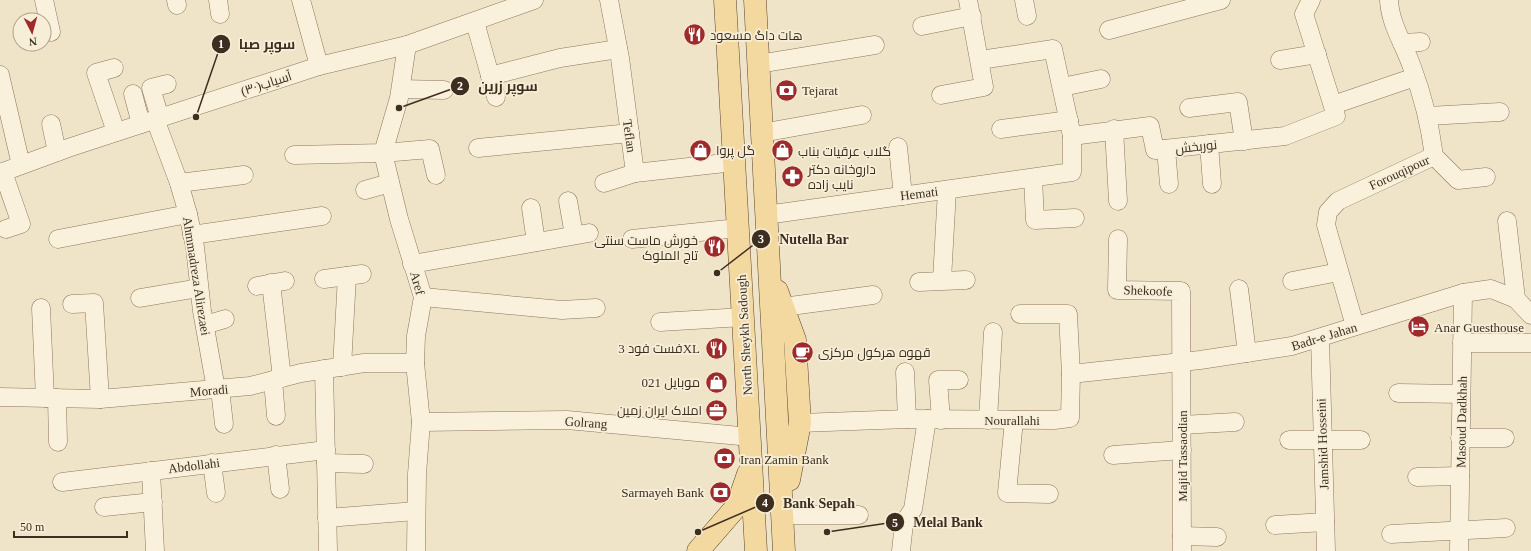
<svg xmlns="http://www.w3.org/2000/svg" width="1531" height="551" font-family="'Times New Roman',Cairo,serif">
	<rect width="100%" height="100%" fill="#f0e4c8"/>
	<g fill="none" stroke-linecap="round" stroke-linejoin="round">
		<defs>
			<g id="minor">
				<polyline points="44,0 51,32"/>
				<polyline points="176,0 177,5"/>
				<polyline points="218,0 220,14"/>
				<polyline points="301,0 319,66"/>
				<polyline points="609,0 620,58 635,173 734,162"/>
				<polyline points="1024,0 1027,16"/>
				<polyline points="475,22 496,97"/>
				<polyline points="922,26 972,16"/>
				<polyline points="1109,30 1221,0"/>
				<polyline points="1402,43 1421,42"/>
				<polyline points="407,45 399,98 383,153 399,219 423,297 416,336 415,363 421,422 417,474 416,551"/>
				<polyline points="1280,60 1317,54"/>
				<polyline points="758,64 875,45"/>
				<polyline points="114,68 96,73 116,132"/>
				<polyline points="0,75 21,165"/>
				<polyline points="490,76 560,58 618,49"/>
				<polyline points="1062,87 1101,79"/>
				<polyline points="401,89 444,90"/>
				<polyline points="133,94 141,124"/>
				<polyline points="941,95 984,87 968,0"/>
				<polyline points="1333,105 1415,77"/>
				<polyline points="1189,108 1238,102 1244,141"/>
				<polyline points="1428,116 1500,112"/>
				<polyline points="160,118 151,88 167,84"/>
				<polyline points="155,119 179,183 188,214 195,247 202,311 216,389"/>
				<polyline points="51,124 57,152"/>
				<polyline points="1001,129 1069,120"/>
				<polyline points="1114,129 1118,201"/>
				<polyline points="762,133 862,115"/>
				<polyline points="1072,136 1150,126 1155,150 1285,136 1336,116 1304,14 1311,0"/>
				<polyline points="1209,144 1212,184"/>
				<polyline points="898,147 903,196"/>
				<polyline points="478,148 630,133"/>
				<polyline points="1166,149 1169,184"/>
				<polyline points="294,155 383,153 430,149 436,175"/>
				<polyline points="1434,156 1458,180 1486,177"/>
				<polyline points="3,172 21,224 6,229"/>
				<polyline points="0,173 68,148 319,66 407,45 534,0"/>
				<polyline points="1033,178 1035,220 1075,218"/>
				<polyline points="179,183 244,175"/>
				<polyline points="604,183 635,173"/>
				<polyline points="365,190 390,183"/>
				<polyline points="568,201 574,235"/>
				<polyline points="531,208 536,242"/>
				<polyline points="766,215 1072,172 1072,136 1053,49 980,60"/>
				<polyline points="1507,221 1516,299"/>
				<polyline points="192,235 322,216"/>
				<polyline points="58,239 188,214"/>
				<polyline points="632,239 738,228"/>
				<polyline points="1118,239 1117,290 1181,291 1182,551"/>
				<polyline points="412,264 589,233"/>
				<polyline points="324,279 362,274"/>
				<polyline points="942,280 947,190"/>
				<polyline points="1292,281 1339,272"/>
				<polyline points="919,282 966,280"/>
				<polyline points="271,283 282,378"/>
				<polyline points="257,286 285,281"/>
				<polyline points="1239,289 1247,353"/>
				<polyline points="423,297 562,310 596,308"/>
				<polyline points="140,298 199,288"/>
				<polyline points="72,304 94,303 100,399"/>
				<polyline points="783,307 873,295"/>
				<polyline points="41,308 45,398"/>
				<polyline points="1020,314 1068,314 1071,374"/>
				<polyline points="660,322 743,317"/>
				<polyline points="205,325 225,319"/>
				<path d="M1355 326 1326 225 1328 212 1338 201 1434 156C1430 125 1423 96 1412 67 1404 44 1390 24 1389 0"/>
				<polyline points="1320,338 1326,551"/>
				<polyline points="1462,343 1531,343"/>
				<polyline points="342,367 347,276"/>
				<polyline points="324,369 328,551"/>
				<polyline points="905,372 907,419"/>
				<polyline points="273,380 276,416"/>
				<polyline points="220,389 224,424"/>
				<polyline points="1398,393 1461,394"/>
				<polyline points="0,397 100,399 250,386 301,373 364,363 415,363"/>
				<polyline points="57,398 58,442"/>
				<polyline points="941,420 938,380 959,380"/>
				<polyline points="988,420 993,332"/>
				<polyline points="1014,420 1007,493 1049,494"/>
				<polyline points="421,422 567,420 751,437"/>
				<polyline points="800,423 907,419 1054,420 1070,418 1071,374 1200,360 1292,346 1463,293 1491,289 1516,299 1531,315"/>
				<polyline points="1182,425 1235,422"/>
				<polyline points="1460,438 1505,438"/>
				<polyline points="1289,440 1361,440"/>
				<polyline points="276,455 280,489"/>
				<polyline points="1113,455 1182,450"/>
				<polyline points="212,463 216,493"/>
				<polyline points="326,463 364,464"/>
				<polyline points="151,471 155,551"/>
				<polyline points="1417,477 1460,476"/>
				<polyline points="62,482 326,450"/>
				<polyline points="104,507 153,502"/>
				<polyline points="782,515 859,515"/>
				<polyline points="327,518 416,511"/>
				<polyline points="1275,525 1325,522"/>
				<polyline points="1391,534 1506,528"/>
				<polyline points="1182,536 1217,537"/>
				<polyline points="901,551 904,523 913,509 927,419"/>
				<polyline points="1459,551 1463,293"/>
			</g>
			<g id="major">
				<polyline points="725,0 756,551"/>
				<polyline points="755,0 784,551"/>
				<polyline points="777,291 795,340 800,423 789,480"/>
				<polyline points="698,551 737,506 748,474"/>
			</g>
		</defs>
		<use href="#minor" stroke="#8d765c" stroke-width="19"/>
		<use href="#major" stroke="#5b4430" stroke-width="23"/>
		<use href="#minor" stroke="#faf1dc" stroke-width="18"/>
		<use href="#major" stroke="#f3d9a0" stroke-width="22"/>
	</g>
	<defs>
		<symbol id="restaurant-disc" viewBox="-11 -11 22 22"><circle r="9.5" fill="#9e2a2b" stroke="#f7eed8"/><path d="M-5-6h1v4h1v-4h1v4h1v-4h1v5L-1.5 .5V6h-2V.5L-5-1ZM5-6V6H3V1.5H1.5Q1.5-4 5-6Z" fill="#fff"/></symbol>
		<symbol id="bank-disc" viewBox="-11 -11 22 22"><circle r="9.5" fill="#9e2a2b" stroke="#f7eed8"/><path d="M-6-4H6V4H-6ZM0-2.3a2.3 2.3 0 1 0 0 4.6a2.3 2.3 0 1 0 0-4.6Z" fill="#fff"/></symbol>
		<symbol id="shop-disc" viewBox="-11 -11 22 22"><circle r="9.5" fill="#9e2a2b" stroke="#f7eed8"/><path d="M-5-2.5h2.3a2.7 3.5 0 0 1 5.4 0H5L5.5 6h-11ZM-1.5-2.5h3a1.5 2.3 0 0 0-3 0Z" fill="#fff"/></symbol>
		<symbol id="pharmacy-disc" viewBox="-11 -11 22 22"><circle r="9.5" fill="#9e2a2b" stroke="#f7eed8"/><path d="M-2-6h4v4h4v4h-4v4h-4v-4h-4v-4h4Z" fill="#fff"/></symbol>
		<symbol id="hotel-disc" viewBox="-11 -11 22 22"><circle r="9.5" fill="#9e2a2b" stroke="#f7eed8"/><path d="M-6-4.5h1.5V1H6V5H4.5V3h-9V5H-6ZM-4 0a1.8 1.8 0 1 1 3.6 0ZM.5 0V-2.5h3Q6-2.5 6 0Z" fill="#fff"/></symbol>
		<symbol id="cafe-disc" viewBox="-11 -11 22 22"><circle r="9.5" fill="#9e2a2b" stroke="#f7eed8"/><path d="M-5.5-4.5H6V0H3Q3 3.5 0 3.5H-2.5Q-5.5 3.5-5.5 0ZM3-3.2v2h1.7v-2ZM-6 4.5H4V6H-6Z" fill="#fff"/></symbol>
		<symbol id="office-disc" viewBox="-11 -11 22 22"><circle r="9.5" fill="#9e2a2b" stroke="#f7eed8"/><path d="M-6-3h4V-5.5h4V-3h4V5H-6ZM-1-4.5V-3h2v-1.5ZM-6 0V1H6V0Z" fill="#fff"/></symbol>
	</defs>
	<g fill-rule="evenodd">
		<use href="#restaurant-disc" x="682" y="22" width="25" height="25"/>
		<use href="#bank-disc" x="774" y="78" width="25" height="25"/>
		<use href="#shop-disc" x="688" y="138" width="25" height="25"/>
		<use href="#shop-disc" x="770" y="138" width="25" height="25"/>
		<use href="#pharmacy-disc" x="780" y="164" width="25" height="25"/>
		<use href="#restaurant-disc" x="702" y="234" width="25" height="25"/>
		<use href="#hotel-disc" x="1406" y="314" width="25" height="25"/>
		<use href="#restaurant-disc" x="704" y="336" width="25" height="25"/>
		<use href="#cafe-disc" x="790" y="340" width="25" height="25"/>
		<use href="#shop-disc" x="704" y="370" width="25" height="25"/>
		<use href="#office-disc" x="704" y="398" width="25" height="25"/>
		<use href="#bank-disc" x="712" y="446" width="25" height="25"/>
		<use href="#bank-disc" x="708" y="480" width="25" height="25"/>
	</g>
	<g text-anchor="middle" stroke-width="3.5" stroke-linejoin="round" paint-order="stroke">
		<g font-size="13" fill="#3d2e20" stroke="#f7eed8" text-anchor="start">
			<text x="710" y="40">هات داگ مسعود</text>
			<text x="802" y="95">Tejarat</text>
			<text x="716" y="155">گل پروا</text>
			<text x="798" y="156">گلاب عرقیات بناب</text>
			<text x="808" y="174">داروخانه دکتر<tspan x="808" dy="15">نایب زاده</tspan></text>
			<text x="698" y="245" text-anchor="end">خورش ماست سنتی<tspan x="698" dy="15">تاج الملوک</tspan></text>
			<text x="1434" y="332">Anar Guesthouse</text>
			<text x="700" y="353" text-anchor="end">فست فود 3XL</text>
			<text x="818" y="357">قهوه هرکول مرکزی</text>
			<text x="700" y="387" text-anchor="end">موبایل 021</text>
			<text x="702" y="415" text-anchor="end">املاک ایران زمین</text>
			<text x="740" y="464">Iran Zamin Bank</text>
			<text x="704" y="497" text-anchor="end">Sarmayeh Bank</text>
		</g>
		<g font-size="13" fill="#3d2e20" stroke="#f7eed8">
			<text transform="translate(266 83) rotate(-18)" y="5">آسیاب(۳۰)</text>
			<text transform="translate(630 136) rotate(82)" y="5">Teflan</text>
			<text transform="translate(1196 146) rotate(-6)" y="5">نوربخش</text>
			<text transform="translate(1399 172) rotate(-25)" y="5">Forouqipour</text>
			<text transform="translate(919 193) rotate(-7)" y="5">Hemati</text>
			<text transform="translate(197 276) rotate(81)" y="5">Ahmmadreza Alirezaei</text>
			<text transform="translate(418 283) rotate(75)" y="5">Aref</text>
			<text transform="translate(1148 290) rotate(2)" y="5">Shekoofe</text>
			<text transform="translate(744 335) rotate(-93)" y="5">North Sheykh Sadough</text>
			<text transform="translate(1324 336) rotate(-17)" y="5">Badr-e Jahan</text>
			<text transform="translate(209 390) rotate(-5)" y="5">Moradi</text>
			<text x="1012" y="425">Nourallahi</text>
			<text transform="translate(586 422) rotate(4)" y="5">Golrang</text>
			<text transform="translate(1461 422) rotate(-89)" y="5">Masoud Dadkhah</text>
			<text transform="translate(1322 444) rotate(-92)" y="5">Jamshid Hosseini</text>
			<text transform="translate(1182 456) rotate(-90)" y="5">Majid Tassaodian</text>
			<text transform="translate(194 465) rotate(-7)" y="5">Abdollahi</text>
		</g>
	</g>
	<path fill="none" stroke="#3d2e20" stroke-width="1.5" d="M196 117L221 44M399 108L460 86M717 273L761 239M698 532L765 503M827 532L895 522"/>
	<g fill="#3d2e20" stroke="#f7eed8" stroke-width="1.5">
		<circle cx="196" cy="117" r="4"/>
		<circle cx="399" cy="108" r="4"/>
		<circle cx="717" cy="273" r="4"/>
		<circle cx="698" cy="532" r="4"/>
		<circle cx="827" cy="532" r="4"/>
		<circle cx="221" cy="44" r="10"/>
		<circle cx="460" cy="86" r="10"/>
		<circle cx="761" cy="239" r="10"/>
		<circle cx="765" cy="503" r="10"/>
		<circle cx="895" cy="522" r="10"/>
	</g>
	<g font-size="12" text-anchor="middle" font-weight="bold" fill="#fff">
		<text x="221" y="48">1</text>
		<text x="460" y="90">2</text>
		<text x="761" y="243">3</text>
		<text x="765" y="507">4</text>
		<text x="895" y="527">5</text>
	</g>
	<g font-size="14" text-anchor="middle" font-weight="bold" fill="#3d2e20" stroke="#f7eed8" stroke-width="3.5" stroke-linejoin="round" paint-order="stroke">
		<text x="267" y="49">سوپر صبا</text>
		<text x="508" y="91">سوپر زرین</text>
		<text x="814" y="244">Nutella Bar</text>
		<text x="819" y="508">Bank Sepah</text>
		<text x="948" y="527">Melal Bank</text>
	</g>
	<g transform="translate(32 32) rotate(174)"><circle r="19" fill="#f7eed8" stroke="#ada18e"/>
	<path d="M0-3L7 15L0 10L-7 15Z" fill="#9e2a2b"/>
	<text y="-6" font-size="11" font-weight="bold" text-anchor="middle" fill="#3d2e20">N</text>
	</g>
	<path d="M14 531v6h113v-6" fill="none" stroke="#3d2e20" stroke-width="2"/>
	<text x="20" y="531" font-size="12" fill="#3d2e20" stroke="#f7eed8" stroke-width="3" paint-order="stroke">50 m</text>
</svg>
